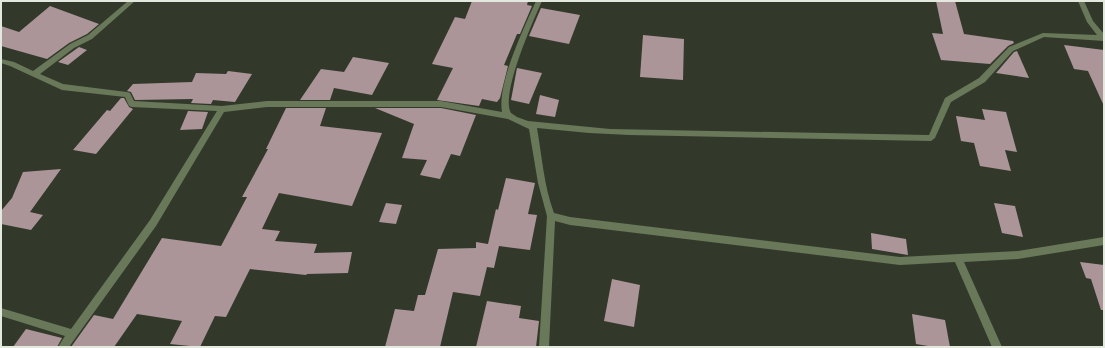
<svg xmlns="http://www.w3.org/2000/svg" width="1105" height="348" font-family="'Varela Round',sans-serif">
	<rect width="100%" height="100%" fill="#32392b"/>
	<g fill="#ab9598">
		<polygon points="472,1 528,1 527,5 532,6 520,34 517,34 504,65 508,66 500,98 497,102 482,99 479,106 437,100 453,68 432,64 455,17 465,19"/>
		<polygon points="936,1 955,1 964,34 1013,41 1014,43 1008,46 990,64 941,60 932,33 943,34"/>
		<polygon points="50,6 99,24 87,34 69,43 47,59 1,46 1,26 19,32"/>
		<polygon points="541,8 580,15 569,44 529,36"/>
		<polygon points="643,35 684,39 683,80 640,77"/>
		<polygon points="1064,45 1104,50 1104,106 1088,71 1074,69"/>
		<polygon points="79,47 87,50 68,65 58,62"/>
		<polygon points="1017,51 1029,78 996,73 1014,52"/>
		<polygon points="353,57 389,63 372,95 334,88 330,100 300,100 321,69 344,72"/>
		<polygon points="517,68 542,73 529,104 511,100"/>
		<polygon points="228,71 252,74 235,102 213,100 211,104 191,103 193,99 135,100 131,92 127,91 133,84 192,82 196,73 226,74"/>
		<polygon points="540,95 559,100 555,117 536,114"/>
		<polygon points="121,98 124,98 129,107 133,109 96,154 73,150 107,110 110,111"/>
		<polygon points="286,108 326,108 320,126 382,133 352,206 279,193 262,229 280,231 275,241 317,244 314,253 352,252 348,273 307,274 306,275 250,269 226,317 215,316 200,347 170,344 182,321 137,314 114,347 71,347 94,315 113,319 162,238 221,246 247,197 242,197 268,149 266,149"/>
		<polygon points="375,108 441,108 476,115 460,156 451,154 440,179 420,175 427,160 402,158 414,124"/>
		<polygon points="982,109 1006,112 1017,152 1005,150 1011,171 980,166 974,143 961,141 956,116 985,120"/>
		<polygon points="188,111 208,112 202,129 180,130"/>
		<polygon points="61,169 30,212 43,215 31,230 1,224 1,211 12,198 23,172"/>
		<polygon points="506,178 535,183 528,214 537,215 530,250 499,246 494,268 487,267 480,296 453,292 440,347 385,347 395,309 414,311 418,295 425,295 438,249 476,248 476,242 488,244 496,209 498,210"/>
		<polygon points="386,203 402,205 396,224 379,222"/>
		<polygon points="994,203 1015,206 1023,237 1002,233"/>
		<polygon points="871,233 906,239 908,255 872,249"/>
		<polygon points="1080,262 1104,265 1104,310 1101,310 1091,279 1086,278"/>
		<polygon points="612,279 640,285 634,327 604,321"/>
		<polygon points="487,301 521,306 519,318 539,321 536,347 476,347"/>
		<polygon points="912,314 945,320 950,347 934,347 916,344"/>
		<polygon points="26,329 62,338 57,347 13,347"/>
	</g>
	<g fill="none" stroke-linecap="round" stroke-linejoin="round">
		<path fill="#697859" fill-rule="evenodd" d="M128 1H135L92 39 74 48 40 74 63 84 127 92 130 93 134 101 222 106 267 101H441L502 112C497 83 524 28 536 1H542C533 21 500 95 511 113L517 117 528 121 610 129 929 135 945 98 979 78 1009 47 1043 33 1097 35 1087 22 1078 1H1084L1093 21 1104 34V41L1044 37 1013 51 985 82 951 102 935 138 931 141 630 135 589 133 537 128C542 157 544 186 554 213L570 217 900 257 1018 251 1104 237V245L1018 259 964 262 1002 347H992L955 262 900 265 570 225 555 221 549 347H539L547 216 538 183 529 129 508 119 441 107H267L224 112 156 226 69 347H58L65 336 1 316V308L71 329 150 220 217 111 132 107 129 106 125 97 62 90 10 66 1 63V59L14 62 33 71 70 44 88 35Z"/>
	</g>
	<rect width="1105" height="348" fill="none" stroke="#e4e9df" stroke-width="4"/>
</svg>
